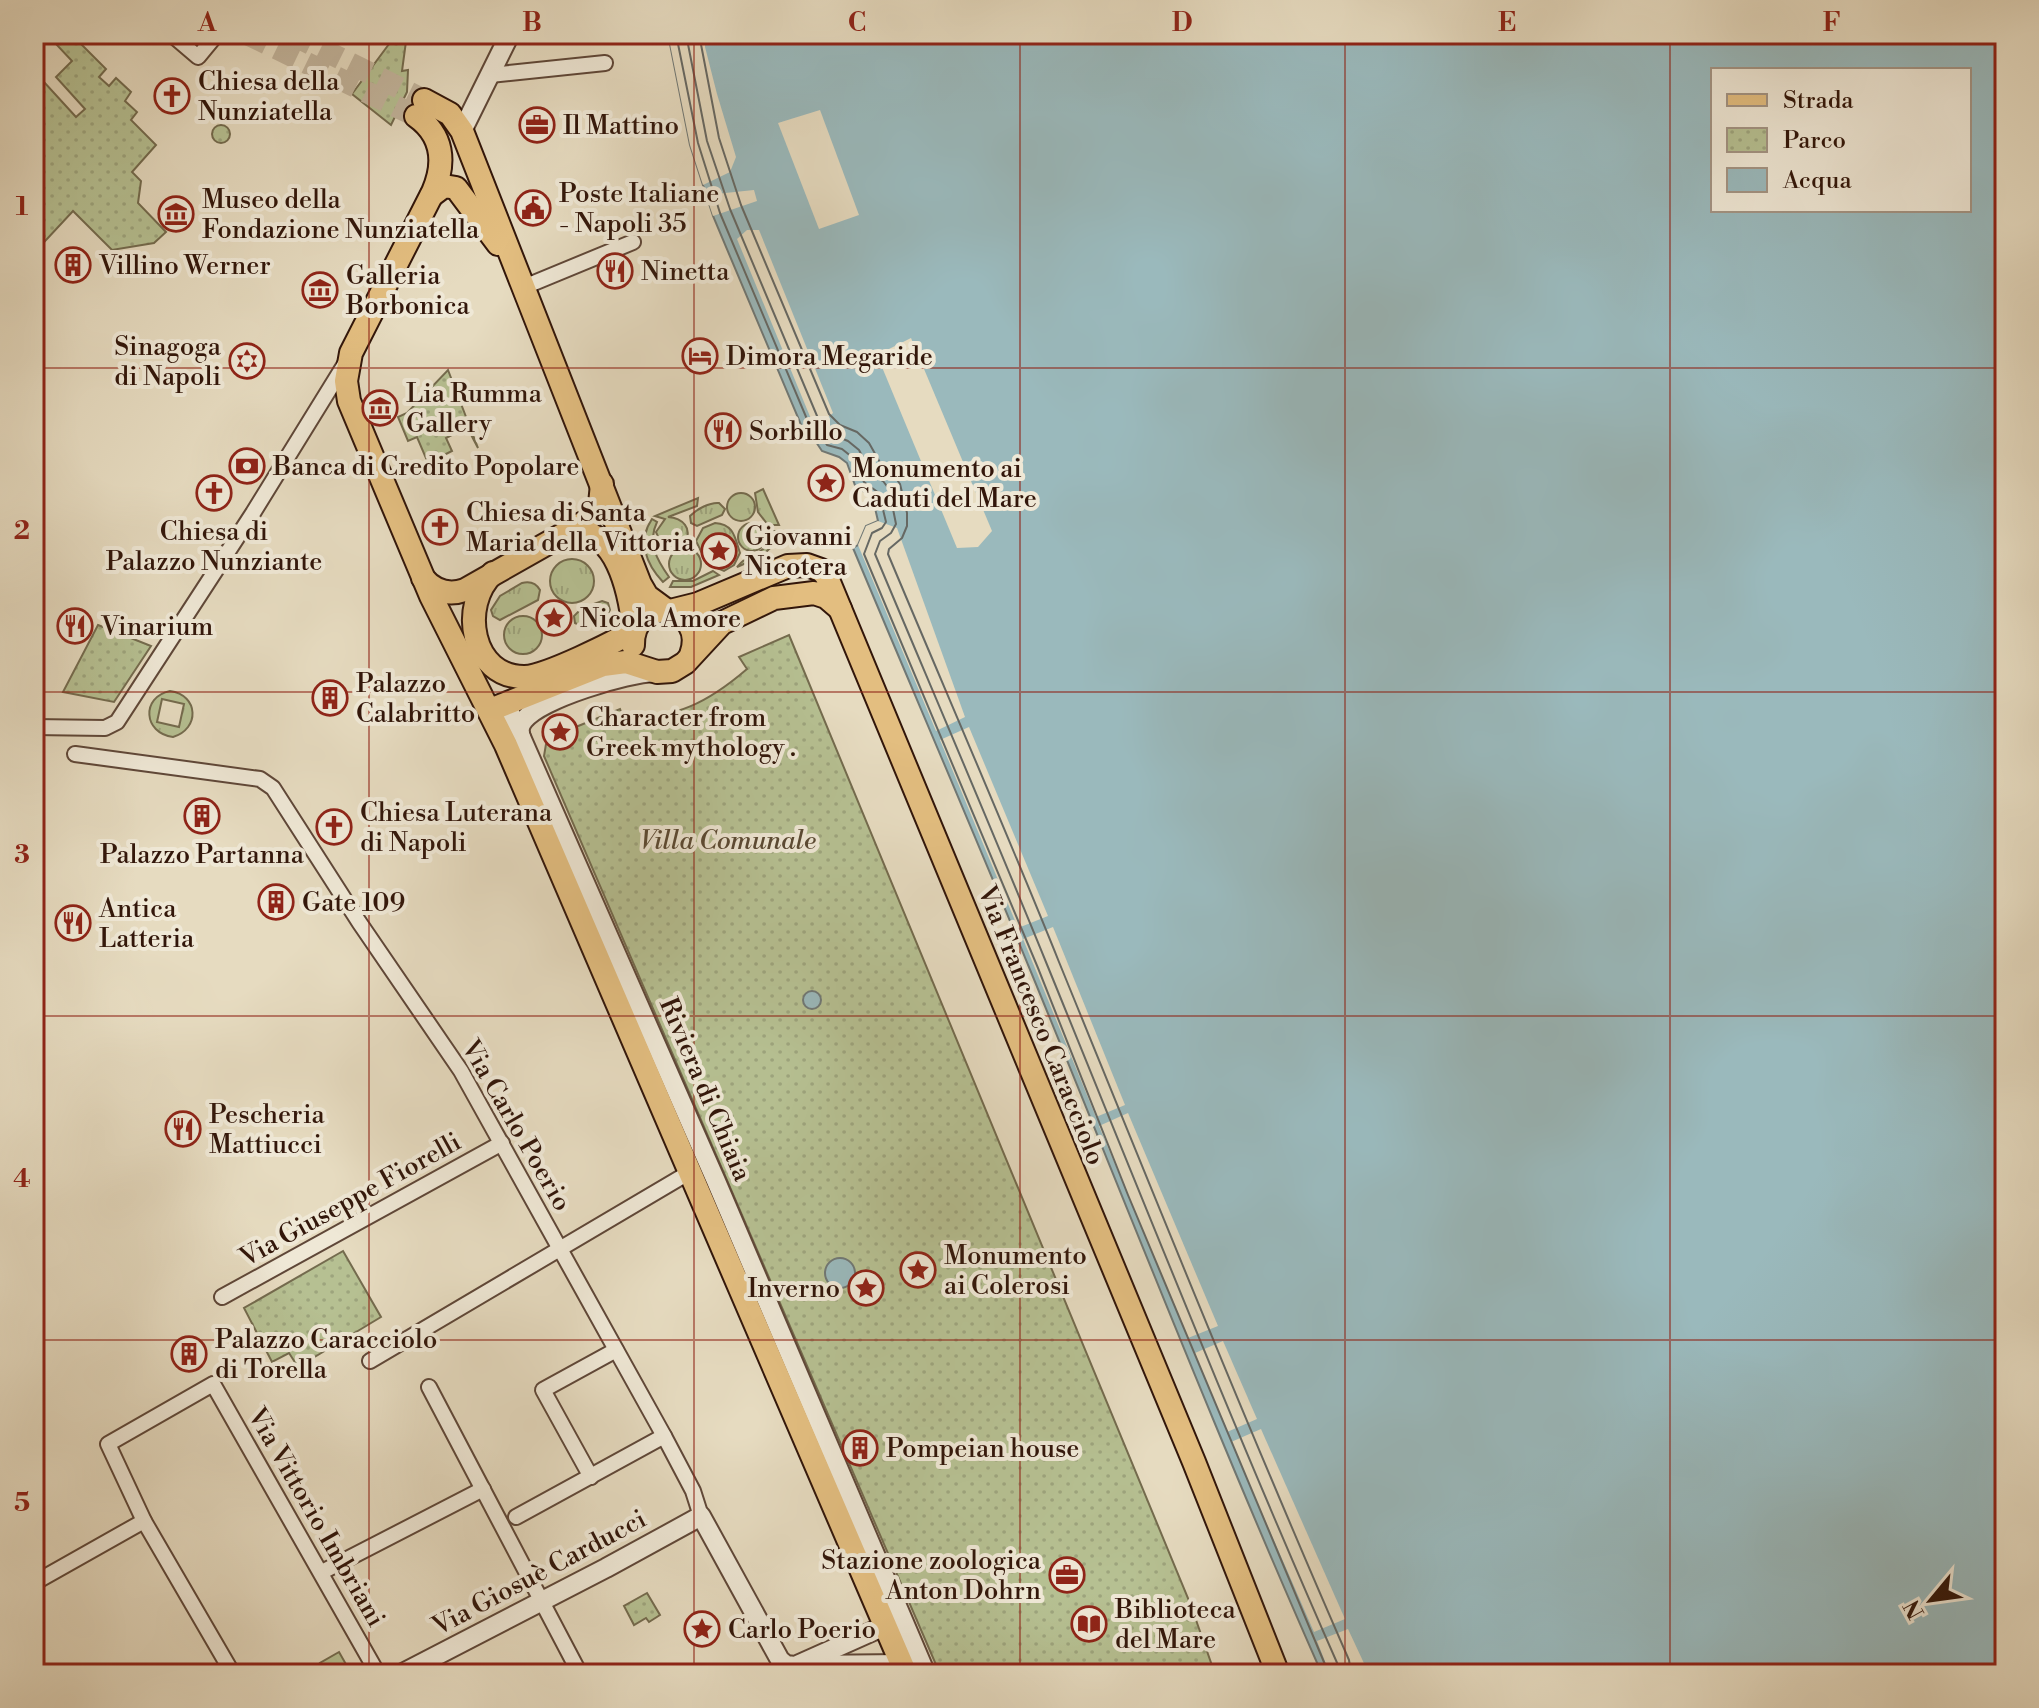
<svg xmlns="http://www.w3.org/2000/svg" width="2039" height="1708" font-family="'Libre Bodoni',serif">
	<defs>
		<pattern id="grass-tufts" width="24" height="20" patternUnits="userSpaceOnUse" patternTransform="scale(2)"><rect width="24" height="20" fill="#b6c092"/><path d="M3 7l-1-3M5 7V3M7 7l1-3M15 17l-1-3M17 17v-4M19 17l1-3" fill="none" stroke="#9da47d"/></pattern>
		<pattern id="park-dots" width="8" height="8" patternUnits="userSpaceOnUse" patternTransform="scale(2)"><rect width="8" height="8" fill="#b6c092"/><path d="M2 2h.1M6 6h.1" fill="none" stroke="#9da47d" stroke-width="1.8" stroke-linecap="round"/></pattern>
	</defs>
	<rect width="100%" height="100%" fill="#e6dbc0"/>
	<filter id="stains"><feTurbulence type="fractalNoise" baseFrequency=".0025" numOctaves="4"/><feColorMatrix values="0 0 0 0 .2 0 0 0 0 .09 0 0 0 0 .02 0 0 0 .5 -.17"/></filter>
	<radialGradient id="worn" r=".72"><stop offset=".6" stop-color="#630" stop-opacity="0"/><stop offset="1" stop-color="#630" stop-opacity=".3"/></radialGradient>
	<g fill="url(#grass-tufts)" stroke="#746b4e" stroke-width="2" fill-rule="evenodd">
		<polygon points="763,489 779,525 768,525 758,512 755,493"/>
		<circle cx="741" cy="507" r="14"/>
		<path d="M698 498 697 506 668 517C682 518 694 528 684 544L673 549 662 546 656 532 665 519 655 516Z"/>
		<path d="M719 503 725 509 722 515 697 526 691 523 690 516C697 509 710 502 719 503Z"/>
		<path d="M652 519 657 522C647 543 657 560 669 577L663 582C646 564 637 541 652 519Z"/>
		<path d="M715 523C734 524 735 538 740 553L734 565 724 571 707 564 696 541 703 528Z"/>
		<circle cx="752" cy="537" r="14"/>
		<path d="M772 531H780C773 553 757 558 737 567 753 547 764 561 772 531Z"/>
		<circle cx="685" cy="564" r="16"/>
		<circle cx="572" cy="581" r="22"/>
		<polygon points="713,571 719,575 691,587 670,587 673,581 693,581"/>
		<path d="M522 583C530 581 536 583 540 590L538 600 500 620 493 616 491 610 500 596Z"/>
		<polygon points="602,601 608,603 610,610 604,621 585,628 575,623 574,616 582,608"/>
		<circle cx="523" cy="635" r="19"/>
		<path d="M170 691C199 695 200 729 173 737 143 733 141 697 170 691ZM162 699 184 704 179 727 157 722Z"/>
		<polygon points="339,1652 347,1666 332,1674 326,1674 320,1663"/>
	</g>
	<g fill="url(#park-dots)" stroke="#746b4e" stroke-width="2">
		<polygon points="65,34 71,34 106,69 99,77 109,86 116,78 131,92 125,101 137,112 131,120 156,145 132,172 141,181 138,203 166,232 154,243 112,250 73,211 34,253 34,71 76,117 85,109 56,77 72,61 56,44"/>
		<polygon points="375,34 407,34 402,71 408,70 407,92 391,125 352,94 389,44"/>
		<circle cx="221" cy="134" r="9"/>
		<polygon points="448,370 478,448 467,427 446,438 452,451 428,463 417,437 408,441 398,417 407,413"/>
		<polygon points="98,625 151,646 114,702 63,692"/>
		<path d="M789 635 1190 1603 1215 1674H940L544 756 546 744 561 733 620 709 625 722C679 714 704 706 747 669L739 657Z"/>
		<polygon points="343,1251 381,1317 298,1367 289,1353 272,1362 244,1308"/>
		<polygon points="647,1593 660,1615 649,1622 646,1618 634,1625 624,1606"/>
	</g>
	<g fill="#9ab9bc" stroke="#707875" stroke-width="2" fill-rule="evenodd">
		<path d="M668 34H2005V1674H1322C1219 1442 1127 1206 1031 972 973 830 912 689 853 548L858 545 866 526 878 521 872 495 856 488 847 463 839 457 822 451 816 442 807 439 713 216 690 145ZM1713 70H1969V210H1713Z"/>
		<circle cx="812" cy="1000" r="9"/>
		<circle cx="840" cy="1273" r="15"/>
	</g>
	<g fill="#e6dbc0">
		<polygon points="668,34 705,34 705,47 717,94 736,157 730,172 703,185 690,145"/>
		<polygon points="820,110 859,215 819,229 778,123"/>
		<polygon points="754,190 757,201 713,216 706,195"/>
		<polygon points="747,230 759,230 833,413 824,421 811,419 737,239"/>
		<polygon points="911,338 992,531 978,547 957,548 877,355"/>
		<polygon points="878,521 897,528 965,717 936,731 858,545 866,526"/>
		<polygon points="969,727 1048,916 1018,928 940,740"/>
		<polygon points="1053,927 1125,1105 1096,1117 1023,939"/>
		<polygon points="1128,1113 1218,1326 1188,1338 1099,1126"/>
		<polygon points="1223,1341 1257,1419 1227,1432 1195,1353"/>
		<polygon points="1261,1429 1345,1619 1314,1632 1231,1442"/>
		<polygon points="1348,1629 1369,1674 1330,1674 1317,1641"/>
	</g>
	<g fill="none" stroke-linecap="round" stroke-linejoin="round">
		<g stroke="#666863" stroke-width="2">
			<polyline points="676,34 698,143 720,213 812,431 821,436 827,445 842,449 852,457 864,482 879,493 886,522 882,528 872,533 864,554 1038,968 1128,1195 1329,1674"/>
			<path d="M686 34 707 141 730 209 820 423 833 435 848 441 859 450 872 475 883 481 889 489 896 524 891 533 880 541 875 554C933 692 992 829 1048 967 1143 1200 1236 1434 1338 1665L1339 1674"/>
			<path d="M699 34 719 138 741 205 829 414 840 425 857 432 869 443 882 466 893 474 900 484 907 513V526L902 538 889 549 888 554C945 690 1004 825 1059 962 1154 1195 1248 1429 1349 1660L1351 1674"/>
		</g>
		<g stroke="#c2b49c" stroke-width="22" stroke-dasharray="22 11" stroke-linecap="butt">
			<polyline points="247,34 416,116"/>
			<polyline points="291,34 424,100"/>
		</g>
		<defs>
			<g id="minor">
				<polyline points="171,34 198,57 217,34"/>
				<polyline points="490,75 605,63"/>
				<polyline points="524,287 633,242"/>
				<polyline points="34,727 105,728 117,722 253,513 345,364"/>
				<polyline points="75,754 260,779 273,788 359,922 461,1071 664,1436 693,1491 701,1516"/>
				<polyline points="222,1297 502,1143"/>
				<polyline points="370,1361 690,1172"/>
				<polyline points="429,1387 580,1674"/>
				<polyline points="591,1477 543,1390 616,1350"/>
				<polyline points="516,1517 664,1436"/>
				<polyline points="322,1572 483,1489"/>
				<polyline points="34,1583 144,1521"/>
				<polyline points="233,1674 144,1521 108,1444 213,1384 378,1674"/>
			</g>
			<g id="tertiary">
				<polyline points="462,131 510,34"/>
				<polyline points="506,703 716,1181 926,1674"/>
				<path d="M521 738C519 731 519 726 524 720 542 698 627 673 655 672"/>
				<polyline points="805,1665 902,1664"/>
				<polyline points="401,1674 606,1568 701,1516 780,1660 786,1665 795,1666 898,1620"/>
			</g>
			<g id="primary">
				<polyline points="424,100 450,114 462,131 640,584 647,596 666,610"/>
				<path d="M416 116C443 135 446 162 433 192L351 353 346 381 349 401 431 596 506 745 906 1674"/>
				<polyline points="432,195 444,186 456,188 498,244"/>
				<path d="M567 532C617 523 630 594 634 630"/>
				<path d="M493 573C459 605 471 678 525 677 546 676 614 643 634 630"/>
				<path d="M423 578C434 591 448 596 465 590L587 521 600 504 602 484"/>
				<polyline points="670,611 698,604 788,566 807,565 821,570 826,575 1194,1462 1278,1674"/>
				<path d="M633 645C632 592 709 605 691 655"/>
				<polyline points="490,710 603,665 626,662 657,672 672,671 685,663 722,623 774,598 814,593 826,597 840,609"/>
			</g>
		</defs>
		<use href="#minor" stroke="#5f4738" stroke-width="18"/>
		<use href="#tertiary" stroke="#5f4738" stroke-width="22"/>
		<use href="#primary" stroke="#32160a" stroke-width="26"/>
		<use href="#minor" stroke="#efe8d6" stroke-width="14"/>
		<use href="#tertiary" stroke="#efe8d6" stroke-width="18"/>
		<use href="#primary" stroke="#e3be80" stroke-width="22"/>
	</g>
	<path fill="none" stroke="#8f2418" stroke-width="2" stroke-opacity="0.55" d="M369 34V1674M694 34V1674M1020 34V1674M1345 34V1674M1670 34V1674M34 368H2005M34 692H2005M34 1016H2005M34 1340H2005"/>
	<defs>
		<symbol id="church-ring" viewBox="-11 -11 22 22"><circle r="9.5" fill="#efe8d6" stroke="#8f2418" stroke-width="1.5"/><path d="M-1.2-6h2.4v3.5h3.3v2.4h-3.3V6h-2.4V-.1h-3.3v-2.4h3.3Z" fill="#8f2418"/></symbol>
		<symbol id="office-ring" viewBox="-11 -11 22 22"><circle r="9.5" fill="#efe8d6" stroke="#8f2418" stroke-width="1.5"/><path d="M-6-3h4V-5.5h4V-3h4V5H-6ZM-1-4.5V-3h2v-1.5ZM-6 0V1H6V0Z" fill="#8f2418"/></symbol>
		<symbol id="civic-ring" viewBox="-11 -11 22 22"><circle r="9.5" fill="#efe8d6" stroke="#8f2418" stroke-width="1.5"/><path d="M-.6-6.5H3V-4.5H.6V-3L4-1V1h2V6H-6V1h2V-1L-.6-3ZM-1.2 2.5V6h2.4V2.5Z" fill="#8f2418"/></symbol>
		<symbol id="museum-ring" viewBox="-11 -11 22 22"><circle r="9.5" fill="#efe8d6" stroke="#8f2418" stroke-width="1.5"/><path d="M0-6L6-3V-2H-6V-3ZM-5-1h2V3h-2ZM-1-1h2V3h-2ZM3-1h2V3H3ZM-6 4H6V6H-6Z" fill="#8f2418"/></symbol>
		<symbol id="building-ring" viewBox="-11 -11 22 22"><circle r="9.5" fill="#efe8d6" stroke="#8f2418" stroke-width="1.5"/><path d="M-4-6H4V6H1V3H-1V6H-4ZM-2.5-4.3h1.7v1.8h-1.7ZM.8-4.3h1.7v1.8H.8ZM-2.5-1h1.7V.8h-1.7ZM.8-1h1.7V.8H.8Z" fill="#8f2418"/></symbol>
		<symbol id="restaurant-ring" viewBox="-11 -11 22 22"><circle r="9.5" fill="#efe8d6" stroke="#8f2418" stroke-width="1.5"/><path d="M-5-6h1v4h1v-4h1v4h1v-4h1v5L-1.5 .5V6h-2V.5L-5-1ZM5-6V6H3V1.5H1.5Q1.5-4 5-6Z" fill="#8f2418"/></symbol>
		<symbol id="hotel-ring" viewBox="-11 -11 22 22"><circle r="9.5" fill="#efe8d6" stroke="#8f2418" stroke-width="1.5"/><path d="M-6-4.5h1.5V1H6V5H4.5V3h-9V5H-6ZM-4 0a1.8 1.8 0 1 1 3.6 0ZM.5 0V-2.5h3Q6-2.5 6 0Z" fill="#8f2418"/></symbol>
		<symbol id="synagogue-ring" viewBox="-11 -11 22 22"><circle r="9.5" fill="#efe8d6" stroke="#8f2418" stroke-width="1.5"/><path d="M0-6.5L5.6 3.2H-5.6ZM0 6.5L5.6-3.2H-5.6Z" fill="#8f2418"/></symbol>
		<symbol id="bank-ring" viewBox="-11 -11 22 22"><circle r="9.5" fill="#efe8d6" stroke="#8f2418" stroke-width="1.5"/><path d="M-6-4H6V4H-6ZM0-2.3a2.3 2.3 0 1 0 0 4.6a2.3 2.3 0 1 0 0-4.6Z" fill="#8f2418"/></symbol>
		<symbol id="sight-ring" viewBox="-11 -11 22 22"><circle r="9.5" fill="#efe8d6" stroke="#8f2418" stroke-width="1.5"/><path d="M0-6L1.8-2.2L6-1.7L2.9 1.2L3.7 5.4L0 3.3L-3.7 5.4L-2.9 1.2L-6-1.7L-1.8-2.2Z" fill="#8f2418"/></symbol>
		<symbol id="library-ring" viewBox="-11 -11 22 22"><circle r="9.5" fill="#efe8d6" stroke="#8f2418" stroke-width="1.5"/><path d="M-6-4Q-3-5.5-.7-3.5V5Q-3 3-6 4ZM6-4Q3-5.5 .7-3.5V5Q3 3 6 4Z" fill="#8f2418"/></symbol>
	</defs>
	<g fill-rule="evenodd">
		<use href="#church-ring" x="152" y="76" width="40" height="40"/>
		<use href="#office-ring" x="517" y="105" width="40" height="40"/>
		<use href="#civic-ring" x="513" y="188" width="40" height="40"/>
		<use href="#museum-ring" x="156" y="194" width="40" height="40"/>
		<use href="#building-ring" x="53" y="245" width="40" height="40"/>
		<use href="#restaurant-ring" x="595" y="251" width="40" height="40"/>
		<use href="#museum-ring" x="300" y="270" width="40" height="40"/>
		<use href="#hotel-ring" x="680" y="336" width="40" height="40"/>
		<use href="#synagogue-ring" x="227" y="341" width="40" height="40"/>
		<use href="#museum-ring" x="360" y="388" width="40" height="40"/>
		<use href="#restaurant-ring" x="703" y="411" width="40" height="40"/>
		<use href="#bank-ring" x="227" y="446" width="40" height="40"/>
		<use href="#sight-ring" x="806" y="463" width="40" height="40"/>
		<use href="#church-ring" x="194" y="473" width="40" height="40"/>
		<use href="#church-ring" x="420" y="507" width="40" height="40"/>
		<use href="#sight-ring" x="699" y="531" width="40" height="40"/>
		<use href="#sight-ring" x="534" y="598" width="40" height="40"/>
		<use href="#restaurant-ring" x="55" y="606" width="40" height="40"/>
		<use href="#building-ring" x="310" y="678" width="40" height="40"/>
		<use href="#sight-ring" x="540" y="712" width="40" height="40"/>
		<use href="#building-ring" x="182" y="796" width="40" height="40"/>
		<use href="#church-ring" x="314" y="807" width="40" height="40"/>
		<use href="#building-ring" x="256" y="882" width="40" height="40"/>
		<use href="#restaurant-ring" x="53" y="903" width="40" height="40"/>
		<use href="#restaurant-ring" x="163" y="1109" width="40" height="40"/>
		<use href="#sight-ring" x="898" y="1250" width="40" height="40"/>
		<use href="#sight-ring" x="846" y="1268" width="40" height="40"/>
		<use href="#building-ring" x="169" y="1334" width="40" height="40"/>
		<use href="#building-ring" x="840" y="1428" width="40" height="40"/>
		<use href="#office-ring" x="1047" y="1555" width="40" height="40"/>
		<use href="#library-ring" x="1069" y="1604" width="40" height="40"/>
		<use href="#sight-ring" x="682" y="1609" width="40" height="40"/>
	</g>
	<g text-anchor="middle" stroke-width="8" stroke-linejoin="round" paint-order="stroke">
		<g font-size="26" fill="#32160a" stroke="#efe8d6" text-anchor="start">
			<text x="198" y="90">Chiesa della<tspan x="198" dy="30">Nunziatella</tspan></text>
			<text x="563" y="134">Il Mattino</text>
			<text x="559" y="202">Poste Italiane<tspan x="559" dy="30">- Napoli 35</tspan></text>
			<text x="202" y="208">Museo della<tspan x="202" dy="30">Fondazione Nunziatella</tspan></text>
			<text x="99" y="274">Villino Werner</text>
			<text x="641" y="280">Ninetta</text>
			<text x="346" y="284">Galleria<tspan x="346" dy="30">Borbonica</tspan></text>
			<text x="221" y="355" text-anchor="end">Sinagoga<tspan x="221" dy="30">di Napoli</tspan></text>
			<text x="726" y="365">Dimora Megaride</text>
			<text x="406" y="402">Lia Rumma<tspan x="406" dy="30">Gallery</tspan></text>
			<text x="749" y="440">Sorbillo</text>
			<text x="273" y="475">Banca di Credito Popolare</text>
			<text x="852" y="477">Monumento ai<tspan x="852" dy="30">Caduti del Mare</tspan></text>
			<text x="466" y="521">Chiesa di Santa<tspan x="466" dy="30">Maria della Vittoria</tspan></text>
			<text x="214" y="540" text-anchor="middle">Chiesa di<tspan x="214" dy="30">Palazzo Nunziante</tspan></text>
			<text x="745" y="545">Giovanni<tspan x="745" dy="30">Nicotera</tspan></text>
			<text x="580" y="627">Nicola Amore</text>
			<text x="101" y="635">Vinarium</text>
			<text x="356" y="692">Palazzo<tspan x="356" dy="30">Calabritto</tspan></text>
			<text x="586" y="726">Character from<tspan x="586" dy="30">Greek mythology .</tspan></text>
			<text x="360" y="821">Chiesa Luterana<tspan x="360" dy="30">di Napoli</tspan></text>
			<text x="202" y="863" text-anchor="middle">Palazzo Partanna</text>
			<text x="302" y="911">Gate 109</text>
			<text x="99" y="917">Antica<tspan x="99" dy="30">Latteria</tspan></text>
			<text x="209" y="1123">Pescheria<tspan x="209" dy="30">Mattiucci</tspan></text>
			<text x="944" y="1264">Monumento<tspan x="944" dy="30">ai Colerosi</tspan></text>
			<text x="840" y="1297" text-anchor="end">Inverno</text>
			<text x="215" y="1348">Palazzo Caracciolo<tspan x="215" dy="30">di Torella</tspan></text>
			<text x="886" y="1457">Pompeian house</text>
			<text x="1041" y="1569" text-anchor="end">Stazione zoologica<tspan x="1041" dy="30">Anton Dohrn</tspan></text>
			<text x="1115" y="1618">Biblioteca<tspan x="1115" dy="30">del Mare</tspan></text>
			<text x="728" y="1638">Carlo Poerio</text>
		</g>
		<g font-size="26" font-style="italic" fill="#5a4933" stroke="#efe8d6">
			<text x="728" y="849">Villa Comunale</text>
		</g>
		<g font-size="26" fill="#32160a" stroke="#efe8d6">
			<text transform="translate(1042 1025) rotate(68)" y="9">Via Francesco Caracciolo</text>
			<text transform="translate(706 1089) rotate(67)" y="9">Riviera di Chiaia</text>
			<text transform="translate(517 1125) rotate(60)" y="9">Via Carlo Poerio</text>
			<text transform="translate(350 1199) rotate(-29)" y="9">Via Giuseppe Fiorelli</text>
			<text transform="translate(317 1517) rotate(60)" y="9">Via Vittorio Imbriani</text>
			<text transform="translate(539 1572) rotate(-28)" y="9">Via Giosuè Carducci</text>
		</g>
	</g>
	<rect width="2039" height="1708" fill="none" stroke="#e6dbc0" stroke-width="88"/>
	<rect x="1711" y="68" width="260" height="144" fill="#efe8d6" stroke="#a39484" stroke-width="2"/>
	<rect x="1727" y="94" width="40" height="12" fill="#e3be80" stroke="#a39484" stroke-width="2"/>
	<text x="1783" y="108" font-size="24" fill="#32160a">Strada</text>
	<rect x="1727" y="128" width="40" height="24" fill="url(#park-dots)" stroke="#a39484" stroke-width="2"/>
	<text x="1783" y="148" font-size="24" fill="#32160a">Parco</text>
	<rect x="1727" y="168" width="40" height="24" fill="#9ab9bc" stroke="#a39484" stroke-width="2"/>
	<text x="1783" y="188" font-size="24" fill="#32160a">Acqua</text>
	<g transform="translate(1931 1600) rotate(241)" stroke="#efe8d6" stroke-width="6" paint-order="stroke">
	<path d="M0-6L14 30L0 20L-14 30Z" fill="#32160a"/>
	<text y="-12" font-size="22" font-weight="bold" text-anchor="middle" fill="#32160a">N</text>
	</g>
	<rect x="44" y="44" width="1951" height="1620" fill="none" stroke="#8f2418" stroke-width="3"/>
	<g font-size="26" text-anchor="middle" font-weight="bold" fill="#8f2418">
		<text x="207" y="31">A</text>
		<text x="532" y="31">B</text>
		<text x="857" y="31">C</text>
		<text x="1182" y="31">D</text>
		<text x="1507" y="31">E</text>
		<text x="1832" y="31">F</text>
		<text x="22" y="215">1</text>
		<text x="22" y="539">2</text>
		<text x="22" y="863">3</text>
		<text x="22" y="1187">4</text>
		<text x="22" y="1511">5</text>
	</g>
	<rect width="100%" height="100%" filter="url(#stains)"/>
	<rect width="100%" height="100%" fill="url(#worn)"/>
</svg>
